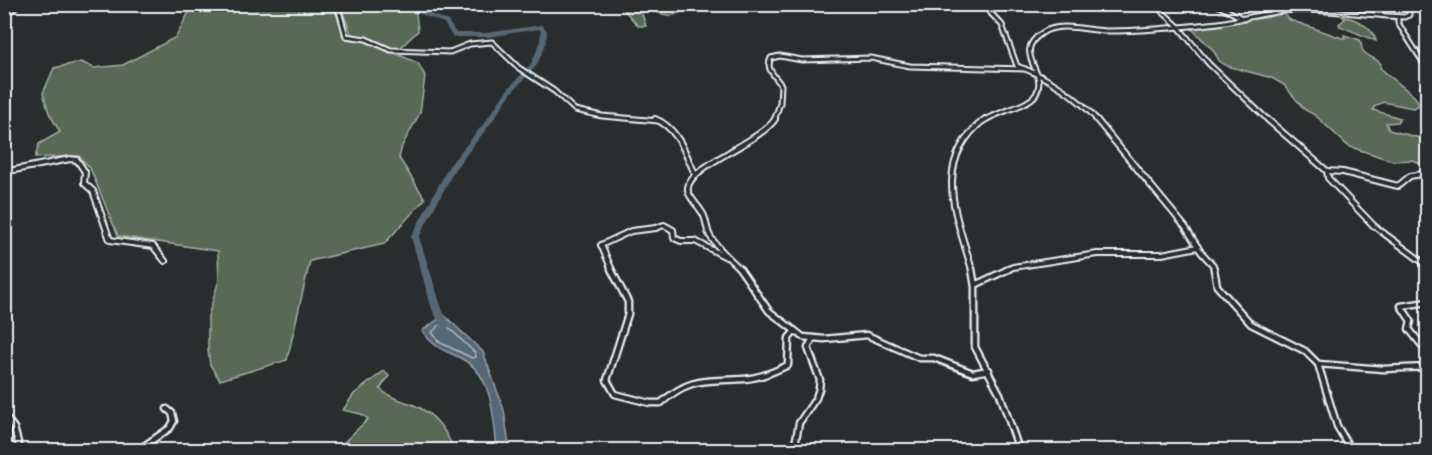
<svg xmlns="http://www.w3.org/2000/svg" width="1432" height="455" font-family="Delius,sans-serif">
	<rect width="100%" height="100%" fill="#2a2d2e"/>
	<filter id="ink" filterUnits="userSpaceOnUse"><feTurbulence type="fractalNoise" baseFrequency=".0167" numOctaves="2"/><feDisplacementMap in="SourceGraphic" scale="12" xChannelSelector="R" yChannelSelector="G"/><feConvolveMatrix kernelMatrix="1 2 1 2 8 2 1 2 1" color-interpolation-filters="sRGB"/></filter>
	<g filter="url(#ink)">
		<g fill="#596a54" stroke="#a0aea6" stroke-width="1.5">
			<polygon points="198,5 332,5 344,31 342,35 347,39 369,42 418,63 425,76 420,113 402,146 399,158 425,199 384,244 310,261 287,360 220,380 210,365 208,350 208,316 219,280 218,251 118,236 90,168 79,156 35,158 39,144 60,132 49,113 43,93 54,68 81,62 94,68 123,65 176,37 189,12"/>
			<polygon points="340,5 415,5 418,31 400,48 390,49 373,39 352,36"/>
			<polygon points="620,5 700,5 671,16 640,8 646,26 638,26"/>
			<path d="M1282 12 1290 20 1342 38H1345L1344 35 1360 40C1362 43 1361 46 1362 49 1365 57 1376 57 1381 64L1380 68 1414 96 1418 101V106L1413 108 1383 102 1374 107 1373 110 1400 118 1398 122 1386 123 1389 130 1420 138 1427 143V167L1412 160 1393 161 1348 146 1315 115 1305 110 1284 85 1272 78 1227 66 1220 62 1213 50 1188 25 1266 18Z"/>
			<path d="M1343 17C1357 18 1373 28 1376 41L1340 26 1339 24 1345 19Z"/>
			<path d="M384 371 389 376 380 389C390 398 401 400 414 405 435 414 446 430 454 450H336L368 419 361 414 343 410 354 394Z"/>
		</g>
		<path fill="#576874" stroke="#919fa9" stroke-width="1.5" d="M444 315 483 352 504 410 509 445 513 450H497C494 422 493 378 467 362 445 348 440 354 422 331Z"/>
		<g fill="none" stroke-linecap="round" stroke-linejoin="round">
			<polygon stroke="#aebac3" stroke-width="1.5" points="441,324 445,324 475,353 476,357 472,358 439,342 432,332"/>
			<polygon fill="#576874" fill-rule="evenodd" points="422,4 429,4 424,8 425,12 448,21 456,33 487,33 541,25 543,26 547,31 546,43 537,65 512,92 491,123 455,169 419,237 442,309 450,325 448,328 445,329 442,328 432,309 411,237 449,166 486,121 507,90 531,64 540,43 541,31 539,29 487,37 454,37 452,36 444,23 421,14 418,8"/>
			<defs>
				<g id="street-far2">
					<polyline points="337,4 346,36 366,39 391,50 450,52 470,44 492,42 519,68 554,91 575,110 602,116 659,121"/>
					<path d="M982 4 1002 25 1017 66C1048 77 1076 95 1098 121"/>
					<polyline points="1154,4 1177,25 1209,64 1269,121"/>
					<polyline points="1215,4 1244,19"/>
					<polyline points="4,16 19,4"/>
					<polyline points="1398,18 1398,23 1428,70"/>
					<polyline points="1428,83 1423,87 1428,100"/>
					<path d="M774 121 780 103 781 85C775 76 765 69 771 58L780 56 802 60 871 58 910 66 1025 69"/>
					<path d="M984 121C996 112 1029 106 1036 94 1049 72 1011 53 1042 33 1060 21 1089 31 1109 31 1145 31 1183 27 1218 23 1245 19 1273 10 1299 10 1334 10 1369 15 1404 17L1409 15V9L1405 4"/>
				</g>
				<g id="street-far1">
					<path d="M655 119C677 127 686 154 695 174"/>
					<polyline points="1096,119 1186,228 1201,252 1213,265 1214,270"/>
					<polyline points="1267,119 1327,171 1343,172 1398,186 1410,176 1428,173"/>
					<polyline points="1327,171 1328,178 1374,226 1428,266"/>
					<polyline points="4,172 70,159 77,160 85,172 84,183 93,191 110,240 153,246 165,261"/>
					<polyline points="612,270 601,245 631,231 656,228 664,225 673,230 674,238 681,241 695,241 726,257"/>
					<path d="M741 270C730 259 718 249 710 236 706 229 707 221 703 214 699 206 690 199 688 191 683 168 761 142 775 119"/>
					<path d="M972 270C957 216 930 163 985 119"/>
					<polyline points="1006,270 1013,267 1097,254 1162,254 1198,247"/>
				</g>
				<g id="street">
					<path d="M611 269 628 302V314L607 380 615 394 650 403H661C691 376 706 382 744 379 760 378 774 372 788 365L789 338 795 331"/>
					<polyline points="740,269 769,311 803,337 824,339 867,335 919,358 934,358 973,373 989,370"/>
					<polyline points="972,269 975,287 975,347 1000,394 1019,450"/>
					<polyline points="1214,269 1217,286 1251,324 1305,351 1318,364 1337,426 1351,450"/>
					<polyline points="975,285 1009,269"/>
					<polyline points="1428,302 1401,306 1411,321 1409,329 1428,353"/>
					<polyline points="1318,364 1383,369 1428,367"/>
					<polyline points="4,415 14,428 20,450"/>
					<polyline points="138,450 170,428 174,421 172,413 167,409"/>
					<polyline points="794,450 799,423 816,398 819,389 820,380 808,348 813,338"/>
					<polyline points="1417,450 1428,448"/>
				</g>
			</defs>
			<use href="#street-far2" stroke="#e8f1f8" stroke-width="7"/>
			<use href="#street-far1" stroke="#e8f1f8" stroke-width="8"/>
			<use href="#street" stroke="#e8f1f8" stroke-width="9"/>
			<use href="#street-far2" stroke="#2a2d2e" stroke-width="3"/>
			<use href="#street-far1" stroke="#2a2d2e" stroke-width="4"/>
			<use href="#street" stroke="#2a2d2e" stroke-width="4.5"/>
		</g>
	</g>
	<rect width="1432" height="455" fill="none" stroke="#2a2d2e" stroke-width="24"/>
	<rect x="12" y="12" width="1408" height="431" fill="none" stroke="#e8f1f8" stroke-width="2" filter="url(#ink)"/>
</svg>
